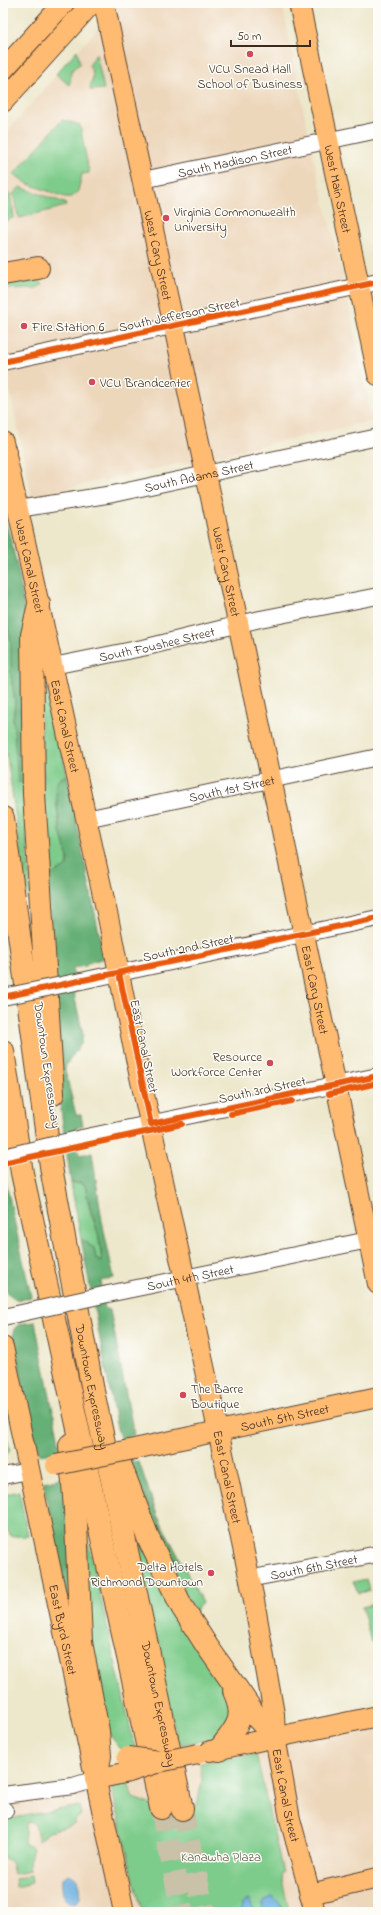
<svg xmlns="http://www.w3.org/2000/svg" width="381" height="1915" font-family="'Indie Flower',sans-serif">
	<rect width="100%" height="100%" fill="#fdfcf7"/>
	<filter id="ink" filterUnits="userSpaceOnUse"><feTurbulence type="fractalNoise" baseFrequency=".025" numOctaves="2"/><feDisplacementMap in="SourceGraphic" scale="8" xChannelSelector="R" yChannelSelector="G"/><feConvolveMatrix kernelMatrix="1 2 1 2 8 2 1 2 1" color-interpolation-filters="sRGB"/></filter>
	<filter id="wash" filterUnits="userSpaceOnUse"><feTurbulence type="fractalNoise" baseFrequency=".012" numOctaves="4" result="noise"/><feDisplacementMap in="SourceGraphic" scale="16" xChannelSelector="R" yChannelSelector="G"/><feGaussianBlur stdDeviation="0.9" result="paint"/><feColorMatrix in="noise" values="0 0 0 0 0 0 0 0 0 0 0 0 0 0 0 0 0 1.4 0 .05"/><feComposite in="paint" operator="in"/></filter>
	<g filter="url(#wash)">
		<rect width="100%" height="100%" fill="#ede7cb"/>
		<g fill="#edd7bb">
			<polygon points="120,3 282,3 313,156 344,281 372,421 32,496 3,360 3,136"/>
			<polygon points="378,1721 378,1912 3,1912 3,1804"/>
		</g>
		<g fill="#7ecc8b" stroke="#5c7b54">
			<path d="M77 50 80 64C67 71 73 75 69 85L56 74Z"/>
			<path d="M96 54 104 89 90 90C90 80 97 77 89 66Z"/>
			<polygon points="62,120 80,125 89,173 82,174 78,191 72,197 65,197 28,184 14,174"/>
			<polygon points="20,187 65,203 66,206 20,218 18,215 13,194"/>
			<polygon points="3,190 10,195 14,217 7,221"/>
			<polygon points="39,274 42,285 36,288 3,289 3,281"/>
			<polygon points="3,608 11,641 11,676 15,703 13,719 19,782 23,782 34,943 3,730"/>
			<polygon points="38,647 67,775 56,801 60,831 68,858 67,867 47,879"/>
			<polygon points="71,1183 80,1183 85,1185 90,1211 98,1233 102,1262 96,1259 94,1248 81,1239"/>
			<polygon points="3,1419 10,1451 3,1458"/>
			<polygon points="121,1480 236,1704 222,1734 213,1739 178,1745"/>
			<polygon points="139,1486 143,1491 164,1552 169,1560 180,1559 202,1602 195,1611 166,1563"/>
			<path d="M19 1491 28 1536C21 1538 17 1535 11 1536L3 1524V1495Z"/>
			<polygon points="81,1511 136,1753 126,1752 120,1748 108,1733 87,1646"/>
			<polygon points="366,1579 370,1591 358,1593 353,1582"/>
			<polygon points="375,1604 378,1616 378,1654 376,1656 374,1642 371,1642 362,1607"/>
			<polygon points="256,1754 283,1873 281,1874 289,1912 142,1912 111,1786 128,1783 133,1798 172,1812 197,1805 202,1781 200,1763"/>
			<polygon points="79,1806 81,1815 75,1820 75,1824 49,1832 39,1841 35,1825 30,1822 26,1824 24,1843 33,1848 29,1863 30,1871 14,1874 11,1862 3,1857 3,1820"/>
			<polygon points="31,1875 32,1883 16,1887 15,1879"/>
		</g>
		<g fill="#66b077" stroke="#506d4a">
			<path d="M3 512C12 544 21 577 24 611 30 667 25 725 23 782H18L13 719 15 702 11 676V641L3 608Z"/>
			<path d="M67 775 104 958 88 963 86 966 73 968 75 999 83 1035 81 1044 66 1065 65 1070 76 1115H81L83 1126 76 1128 79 1155 92 1153 102 1221 114 1278 101 1281 105 1309 110 1310 134 1435 128 1436 133 1463 139 1462 157 1515 180 1559 169 1560 164 1552 144 1491 139 1486 134 1488 116 1424 81 1239 94 1248 96 1259 102 1262C102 1235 89 1211 85 1185L80 1183H71L61 1110 59 1042 47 879 51 875 67 866 68 858 60 831 55 785 59 779Z"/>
			<polygon points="3,1169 31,1297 18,1301 7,1294 3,1275"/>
			<path d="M35 1322 61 1451 40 1455 32 1439 13 1333C15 1322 26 1323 35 1322Z"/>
			<polygon points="66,1477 75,1641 43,1482"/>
		</g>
		<g fill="#68adde" stroke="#526c7e">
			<path d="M68 1874C79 1876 82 1889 80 1898L75 1904C63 1903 61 1889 62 1879Z"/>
			<polygon points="273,1896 281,1905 282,1912 260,1912 262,1911 263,1902"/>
			<polygon points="249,1899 255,1912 237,1912 242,1909 243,1903"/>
		</g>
	</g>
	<g filter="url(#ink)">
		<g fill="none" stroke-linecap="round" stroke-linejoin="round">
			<g stroke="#c9c1a8" stroke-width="22" stroke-dasharray="22 11" stroke-linecap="butt">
				<polyline points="161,1808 182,1912"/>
				<polyline points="182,1809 204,1912"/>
			</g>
			<defs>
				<g id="minor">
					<path id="s1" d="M143 180 378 130"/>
					<polyline points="3,362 378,282"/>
					<path id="s2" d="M18 509 113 494 378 437"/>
					<path id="s3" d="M53 666 147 647 260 619 378 596"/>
					<path id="s4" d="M86 819 378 757"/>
					<polyline points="81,981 378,918"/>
					<polyline points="82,1138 378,1076"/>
					<path id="s5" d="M108 1294 378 1238"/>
					<polyline points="3,1317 17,1314"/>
					<polyline points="3,1476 28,1471"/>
					<path id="s6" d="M249 1579 378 1554"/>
					<polyline points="3,1795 73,1786 96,1779"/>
					<polyline points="3,1809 5,1811"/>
				</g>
				<g id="major">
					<path id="s7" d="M104 3 236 613 378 1284"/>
					<path id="s8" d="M299 3 378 375"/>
					<polyline points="3,70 64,3"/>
					<polyline points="3,102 92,3"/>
					<path id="s9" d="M3 442 109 922 133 1045 215 1416 253 1595 274 1714 275 1737 290 1819 315 1912"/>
					<path id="s10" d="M3 1347 124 1912"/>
					<path id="s11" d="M134 1449 378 1397"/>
					<polyline points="210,1751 378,1716"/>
					<polyline points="96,1779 129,1772"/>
					<polyline points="310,1894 378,1878"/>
				</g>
				<g id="highway">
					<polyline points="3,274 38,268"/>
					<polyline points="3,451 5,452"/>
					<polyline points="39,604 32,635 34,794 53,1094"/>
					<path id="s12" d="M3 818 52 1173 93 1391 182 1809"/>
					<polyline points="3,1051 22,1173 161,1808"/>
					<polyline points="70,1445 76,1523 81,1642 98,1731 100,1756 96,1779"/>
					<polyline points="119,1461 149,1540 182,1607 207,1646 258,1719 275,1737"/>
					<path d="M219 1750C236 1728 247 1719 234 1691"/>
				</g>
			</defs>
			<use href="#minor" stroke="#564638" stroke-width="18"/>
			<use href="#major" stroke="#564638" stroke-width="22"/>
			<use href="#highway" stroke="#564638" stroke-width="24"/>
			<use href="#minor" stroke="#fff" stroke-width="16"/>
			<use href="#major" stroke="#ffbb71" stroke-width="20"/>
			<use href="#highway" stroke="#ffbb71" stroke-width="22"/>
			<defs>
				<g id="minor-bridge">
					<polyline points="3,997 81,981"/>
					<polyline points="3,1157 82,1138"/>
					<polyline points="17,1314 108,1294"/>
				</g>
				<g id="major-bridge">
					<polyline points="56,1465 134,1449"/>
					<polyline points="129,1772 159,1762 198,1754"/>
				</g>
				<polyline id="highway-bridge" points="128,1758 159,1762"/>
			</defs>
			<use href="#minor-bridge" stroke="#564638" stroke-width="18" stroke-linecap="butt"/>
			<use href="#major-bridge" stroke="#564638" stroke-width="22" stroke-linecap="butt"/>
			<use href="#highway-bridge" stroke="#564638" stroke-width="24" stroke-linecap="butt"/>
			<use href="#minor-bridge" stroke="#fff" stroke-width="16"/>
			<use href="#major-bridge" stroke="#ffbb71" stroke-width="20"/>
			<use href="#highway-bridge" stroke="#ffbb71" stroke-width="22"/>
			<defs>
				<g id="cycleway">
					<polyline points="3,362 378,282"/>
					<polyline points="119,973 151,1124 378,1076"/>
					<polyline points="3,997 378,918"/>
					<polyline points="329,1094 378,1083"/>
					<polyline points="231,1114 292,1101"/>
					<polyline points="3,1163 182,1124"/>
				</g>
			</defs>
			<use href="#cycleway" stroke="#fdfcf7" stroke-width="8"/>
			<use href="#cycleway" stroke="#e8590c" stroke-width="6"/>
		</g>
	</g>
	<g fill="#d1495b" stroke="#fdfcf7" stroke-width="1.5">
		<circle cx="250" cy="54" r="4"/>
		<circle cx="166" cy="218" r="4"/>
		<circle cx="24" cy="326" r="4"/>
		<circle cx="92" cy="382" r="4"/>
		<circle cx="270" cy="1063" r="4"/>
		<circle cx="183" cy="1395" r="4"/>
		<circle cx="211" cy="1573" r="4"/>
	</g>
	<g text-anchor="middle" stroke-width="3" stroke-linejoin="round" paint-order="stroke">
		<g font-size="13" fill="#3b2a1e" stroke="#fdfcf7" text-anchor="start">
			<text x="250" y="73" text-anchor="middle">VCU Snead Hall<tspan x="250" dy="15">School of Business</tspan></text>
			<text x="174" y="216">Virginia Commonwealth<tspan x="174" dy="15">University</tspan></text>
			<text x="32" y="331">Fire Station 6</text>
			<text x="100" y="387">VCU Brandcenter</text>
			<text x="262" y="1061" text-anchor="end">Resource<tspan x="262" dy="15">Workforce Center</tspan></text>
			<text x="191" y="1393">The Barre<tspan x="191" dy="15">Boutique</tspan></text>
			<text x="203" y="1571" text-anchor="end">Delta Hotels<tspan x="203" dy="15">Richmond Downtown</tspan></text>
		</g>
		<g font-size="13" fill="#3b2a1e" stroke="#fdfcf7">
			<text dy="5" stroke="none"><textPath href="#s1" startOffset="94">South Madison Street</textPath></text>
			<text dy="5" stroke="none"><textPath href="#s8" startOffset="190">West Main Street</textPath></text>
			<text dy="5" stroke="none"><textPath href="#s7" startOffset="258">West Cary Street</textPath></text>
			<text transform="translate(179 314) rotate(-12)" y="5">South Jefferson Street</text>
			<text dy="5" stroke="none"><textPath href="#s2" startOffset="184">South Adams Street</textPath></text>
			<text dy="5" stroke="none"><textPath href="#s9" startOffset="127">West Canal Street</textPath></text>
			<text dy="5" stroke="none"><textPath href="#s7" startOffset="582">West Cary Street</textPath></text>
			<text dy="5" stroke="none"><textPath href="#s3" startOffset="106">South Foushee Street</textPath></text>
			<text dy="5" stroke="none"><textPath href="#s9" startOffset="291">East Canal Street</textPath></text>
			<text dy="5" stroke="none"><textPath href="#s4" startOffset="149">South 1st Street</textPath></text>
			<text transform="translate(188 947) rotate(-12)" y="5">South 2nd Street</text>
			<text dy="5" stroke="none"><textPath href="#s7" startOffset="1009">East Cary Street</textPath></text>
			<text transform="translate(145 1046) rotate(78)" y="5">East Canal Street</text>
			<text transform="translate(48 1065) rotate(82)" y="5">Downtown Expressway</text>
			<text transform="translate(262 1089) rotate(-12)" y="5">South 3rd Street</text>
			<text dy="5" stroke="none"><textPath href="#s5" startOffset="84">South 4th Street</textPath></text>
			<text dy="5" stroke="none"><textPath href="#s12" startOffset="576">Downtown Expressway</textPath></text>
			<text dy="5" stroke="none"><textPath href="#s11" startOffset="154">South 5th Street</textPath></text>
			<text dy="5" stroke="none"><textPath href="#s9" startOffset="1059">East Canal Street</textPath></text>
			<text dy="5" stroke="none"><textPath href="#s6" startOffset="66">South 6th Street</textPath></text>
			<text dy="5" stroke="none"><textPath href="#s10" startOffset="289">East Byrd Street</textPath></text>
			<text dy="5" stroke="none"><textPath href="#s12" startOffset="900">Downtown Expressway</textPath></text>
			<text dy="5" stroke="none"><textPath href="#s9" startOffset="1383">East Canal Street</textPath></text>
		</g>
		<g font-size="13" fill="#4f5b3f" stroke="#fdfcf7">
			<text x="221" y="1861">Kanawha Plaza</text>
		</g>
	</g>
	<rect width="381" height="1915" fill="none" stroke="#fdfcf7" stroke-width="16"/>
	<path d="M231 40v6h79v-6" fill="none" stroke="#3b2a1e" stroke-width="2"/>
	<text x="237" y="40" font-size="12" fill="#3b2a1e" stroke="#fdfcf7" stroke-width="3" paint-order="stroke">50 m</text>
</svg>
